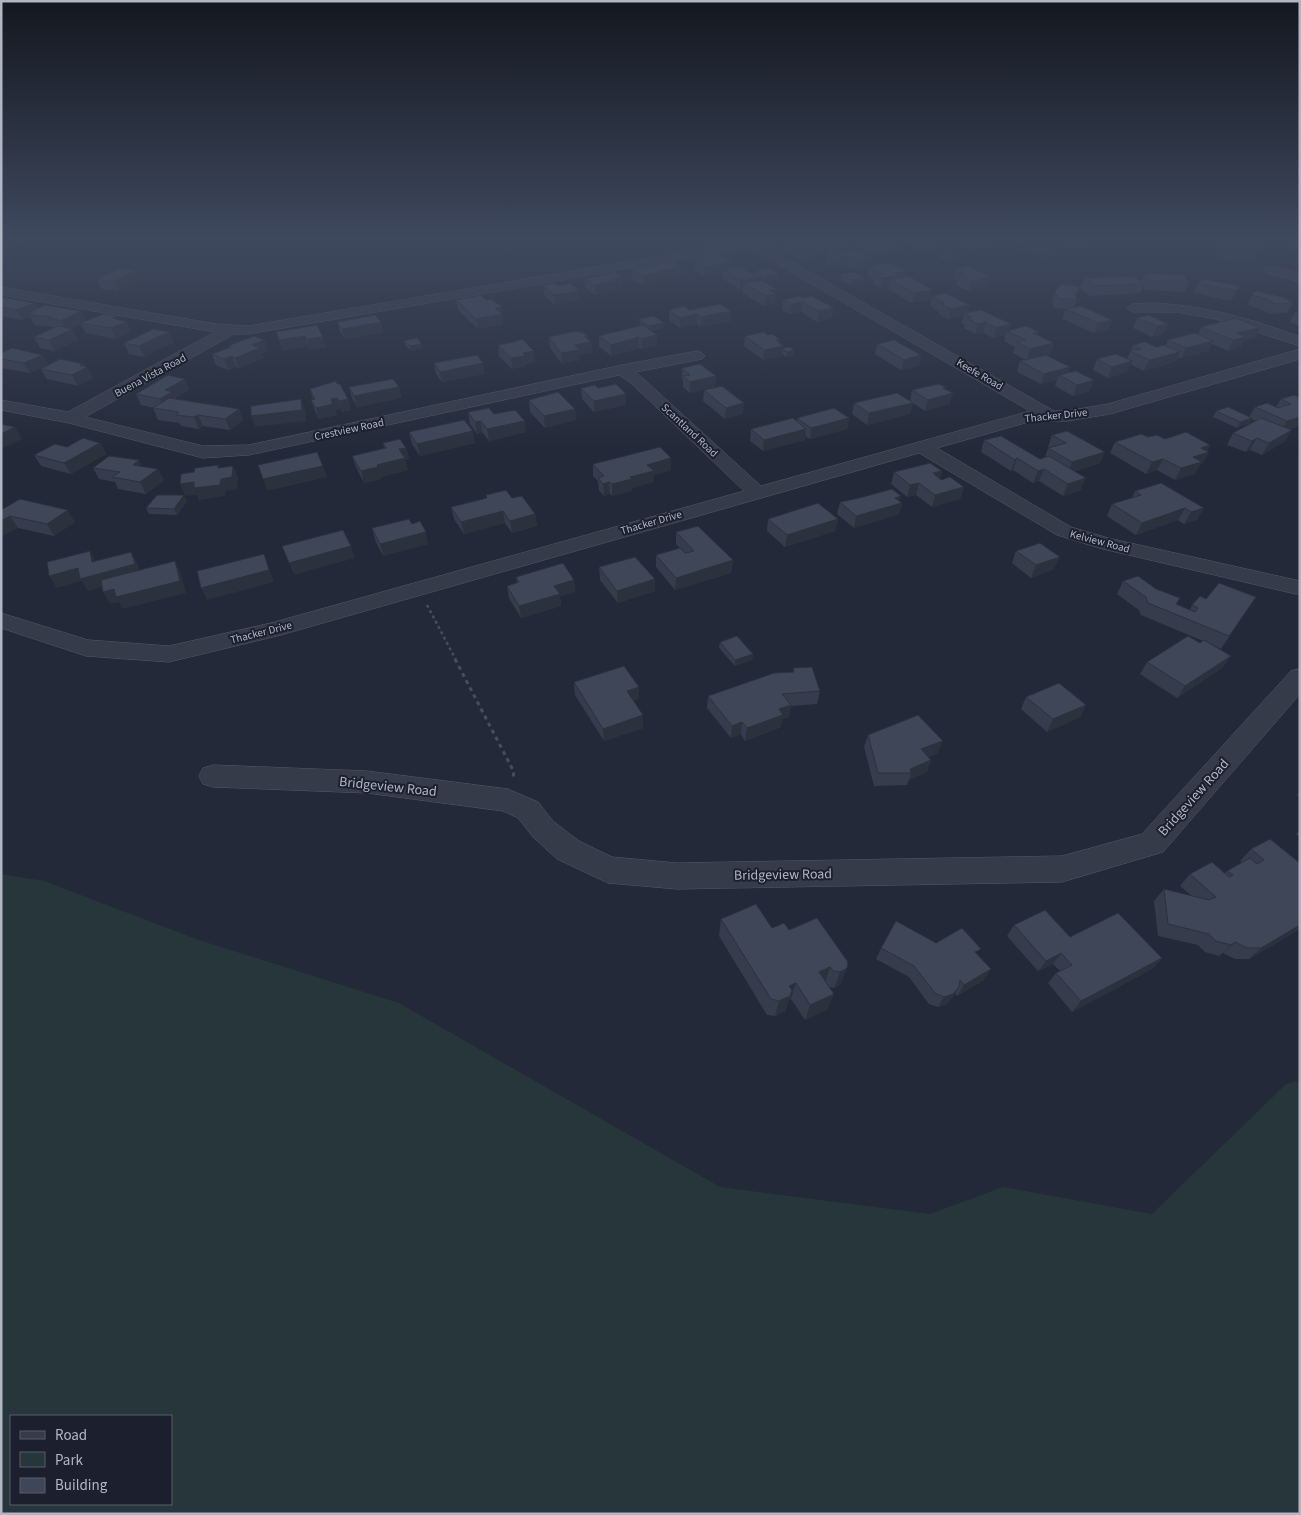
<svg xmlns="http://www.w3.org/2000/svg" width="1301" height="1515" font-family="'Source Sans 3',sans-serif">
	<rect width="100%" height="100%" fill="#232938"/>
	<path fill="#26363a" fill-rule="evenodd" d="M1 874 44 881 199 940 399 1003 720 1187 930 1214 1003 1187 1152 1214 1286 1084 1300 1080V1514H1ZM11 1416H171V1504H11Z"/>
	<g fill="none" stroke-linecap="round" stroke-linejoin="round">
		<defs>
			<g id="street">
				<path d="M749 241H778L776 244 764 246 1054 411H1067L1108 404 1300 349V359L1110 414 1067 421H1032L937 448 1071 527 1108 538 1300 581V595L1103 549 1057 535 919 453 281 635 169 662 86 656 1 628V613L88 640 169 646 271 623 744 491 631 383 619 375 249 455 203 458 69 423 1 410V400L68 412 215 332 1 295V287L216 324 248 326ZM750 248 1030 411 761 486 636 372 702 359 705 356 702 353 697 351 622 365 249 445 203 446 85 417 234 334H248Z"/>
				<polygon points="1271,266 1300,274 1300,282 1266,273 1265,270 1266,267"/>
				<path d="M1155 303C1206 306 1252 319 1300 337V346L1216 319 1176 312H1133L1126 308 1133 304Z"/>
				<polygon points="1300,669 1300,694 1163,852 1062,882 677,889 608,883 557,859 533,837 518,818 503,811 367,793 213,787 203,784 199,776 203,768 213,765 367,771 508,789 538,802 553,821 579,841 612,857 677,863 1062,856 1142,834 1291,671"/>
			</g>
		</defs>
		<use href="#street" stroke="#545967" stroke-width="1"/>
		<g stroke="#425157" stroke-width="1" stroke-dasharray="2 2" stroke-linecap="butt">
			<polyline points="1274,241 1274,255"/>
			<polyline points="1,245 34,241"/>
		</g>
		<polyline stroke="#425157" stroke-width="2.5" stroke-dasharray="3 3" stroke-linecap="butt" points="427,605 456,660"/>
		<polyline stroke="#425157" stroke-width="3" stroke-dasharray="4 4" stroke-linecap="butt" points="455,659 514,772 513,777"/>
		<use href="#street" fill="#363b49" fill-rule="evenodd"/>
	</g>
	<g fill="#363c4c">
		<polygon points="788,241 847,241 845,249 834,252 824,247 823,252 817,254 816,257 802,260 784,251 785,242"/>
		<polygon points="857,241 897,241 899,242 897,251 875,255 856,246"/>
		<polygon points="902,241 939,241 938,245 935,246 934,250 924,251"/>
		<polygon points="965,241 998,241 997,244 971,249 963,246"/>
		<polygon points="1008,241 1035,241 1016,244"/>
		<polygon points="1060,241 1093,241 1092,245 1074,247"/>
		<polygon points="1110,241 1130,241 1116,243"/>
		<polygon points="1240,241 1266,241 1264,244"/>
		<polygon points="1291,241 1300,241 1300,249 1289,248"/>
		<polygon points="1220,244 1257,251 1253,260 1237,258 1236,261 1219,258 1220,257 1215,256"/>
		<polygon points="1032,248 1052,255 1042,257 1030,252"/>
		<polygon points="828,252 872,258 871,266 906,271 905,277 930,300 912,303 888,289 889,287 881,288 874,285 875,280 867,276 868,268 855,270 846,265 835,267 826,262"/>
		<polygon points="940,253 954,255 953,260 946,261 939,257"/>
		<polygon points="695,256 732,262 732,268 757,277 756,281 776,289 775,304 764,306 743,293 743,289 740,290 723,279 723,273 703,276 695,271"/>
		<polygon points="681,266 681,276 643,285 632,279 632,269"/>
		<polygon points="955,269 991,277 988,286 969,291 956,285 957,281 953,278"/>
		<polygon points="756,271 778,274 778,279 765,281 755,275"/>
		<polygon points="1145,273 1189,282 1185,292 1145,290 1143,286 1140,293 1090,296 1080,288 1084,278 1141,282"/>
		<polygon points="841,274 864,277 863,282 851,285 841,279"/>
		<polygon points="97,279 139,280 119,291 101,289"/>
		<polygon points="584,279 623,286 616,287 616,290 595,295 585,289"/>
		<polygon points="1198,283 1240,286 1235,296 1231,301 1194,293"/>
		<polygon points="543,285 558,286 579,291 579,300 555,305 544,295"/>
		<polygon points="1055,291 1077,297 1076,298 1077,300 1074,307 1112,320 1108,330 1094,333 1062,319 1066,309 1054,308 1052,301"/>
		<polygon points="1,294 4,297 38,308 81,311 86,321 116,316 117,319 126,322 130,332 116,339 85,333 81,324 70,329 73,329 78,340 54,351 40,348 34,337 54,328 53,327 35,325 30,317 22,320 1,316"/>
		<polygon points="1252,295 1293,303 1287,313 1269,314 1263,310 1247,305"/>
		<polygon points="799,296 832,318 817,322 801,312 790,314 782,310 783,300"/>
		<polygon points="932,296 1009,330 1039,332 1037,335 1051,354 1046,355 1070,367 1068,373 1090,391 1073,396 1055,386 1057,380 1041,384 1017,372 1020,361 1026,360 1013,353 1015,347 1004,341 1005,335 993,338 983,333 975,334 964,328 965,325 962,323 964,316 949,319 938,314 939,312 930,306"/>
		<polygon points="456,300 486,300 502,307 503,324 478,329 458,310"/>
		<polygon points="669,310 731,311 731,321 700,327 697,324 680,328 669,320"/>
		<polygon points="1300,310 1300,326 1289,322 1295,312"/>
		<polygon points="1137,318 1168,324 1163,334 1152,337 1133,328"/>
		<polygon points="639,319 664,328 651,331 657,335 657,346 641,349 639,348 611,356 599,346 599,336 641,325 640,324"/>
		<polygon points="337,322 381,322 383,332 345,339 340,332"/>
		<polygon points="317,325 326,347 310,350 308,346 283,351 280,343 276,332"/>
		<polygon points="1201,327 1260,328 1255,338 1244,341 1240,347 1228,351 1212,344 1208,351 1181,358 1178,357 1175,362 1144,371 1130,364 1127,372 1108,378 1093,370 1097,359 1127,359 1133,345 1156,347 1166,345 1168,340 1198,334"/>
		<polygon points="587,334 588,339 591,342 592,353 579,355 580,360 562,364 550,348 549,337"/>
		<polygon points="768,335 780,339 779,343 783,348 794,350 794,356 786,357 782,354 782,356 763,360 744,346 745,336"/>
		<polygon points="264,340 268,350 262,353 264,358 239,368 236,367 228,370 216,365 212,354 229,348 228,346"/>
		<polygon points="404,341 422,344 423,349 411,351 406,346"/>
		<polygon points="124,343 174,343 161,348 144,357 129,354"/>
		<polygon points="877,344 921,355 919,366 901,370 875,354"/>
		<polygon points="498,345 535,362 526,364 526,366 512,369 499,356"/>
		<polygon points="1,353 42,355 48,365 30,373 1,368"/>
		<polygon points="434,363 485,374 442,382 436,374"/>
		<polygon points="84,364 93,378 78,386 47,379 41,369"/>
		<polygon points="682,368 716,376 715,387 690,393 683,387 683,380 682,379"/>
		<polygon points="185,379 189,390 175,398 175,399 239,409 243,420 230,430 203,426 199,429 181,426 179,423 158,420 153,408 154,408 141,405 136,394"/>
		<polygon points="349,387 399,387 401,398 357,407 352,398"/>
		<polygon points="581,388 626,405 594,412 582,399"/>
		<polygon points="310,389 348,399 351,410 342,412 341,409 335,410 337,415 319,419 315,411 311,400 313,399"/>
		<polygon points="946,389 950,404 925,411 913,403 910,414 867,425 852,414 854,403 910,401 912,390"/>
		<polygon points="704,390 743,414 725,419 703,401"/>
		<polygon points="1300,396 1300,425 1290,429 1285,441 1262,455 1250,450 1246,452 1227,445 1233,433 1256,421 1252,419 1237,428 1213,417 1216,411 1249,417 1255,407 1276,407 1281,399 1299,397"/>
		<polygon points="529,400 575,409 576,420 545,428 530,412"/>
		<polygon points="468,412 494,414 526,432 489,441 482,432 477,434 470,424"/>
		<polygon points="797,418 849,418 847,429 810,439 805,436 805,440 763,451 750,441 751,429 797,422"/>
		<polygon points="409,432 475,443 420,456 412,444"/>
		<polygon points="1052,435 1105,452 1100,463 1075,471 1081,490 1063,496 1039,481 1033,483 1013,470 1011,471 981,452 984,440 1040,459 1045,457 1048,448 1050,448 1048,447"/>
		<polygon points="1148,437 1165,439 1210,445 1207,451 1203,463 1200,464 1195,474 1175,480 1157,470 1146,474 1110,453 1115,442"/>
		<polygon points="100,443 106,454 71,474 41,466 34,455 67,447"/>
		<polygon points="383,443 406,448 409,459 405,460 408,470 381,477 381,479 364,483 356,467 352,456 384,448"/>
		<polygon points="139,460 141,466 164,480 146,494 118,489 115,482 99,479 93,468"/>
		<polygon points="593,464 671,470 654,475 653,482 632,488 632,491 612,496 610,494 604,496 599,490 598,481 593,476"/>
		<polygon points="942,471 940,479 964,487 960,499 932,507 916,495 907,497 891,484 894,472"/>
		<polygon points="1135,491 1204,508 1197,520 1184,524 1178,520 1136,535 1107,516 1112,504 1132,498"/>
		<polygon points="486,495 512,498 535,514 537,526 512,533 505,523 464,534 454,519 451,507 486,498"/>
		<polygon points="187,501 177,515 149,514 146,508"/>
		<polygon points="900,501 902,503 899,514 854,528 837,514 840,502"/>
		<polygon points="1,510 75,522 54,536 18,528"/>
		<polygon points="768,519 838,519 835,531 785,547 767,531"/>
		<polygon points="372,528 428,544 383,556 375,540"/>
		<polygon points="676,532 733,560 731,573 675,590 656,567 656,555 680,548 676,544"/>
		<polygon points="1016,551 1054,569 1031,578 1012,563"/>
		<polygon points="599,567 655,579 655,591 618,603 600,580"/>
		<polygon points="516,577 574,580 575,592 560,596 561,606 521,618 509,598 507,586 517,583"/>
		<polygon points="1123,581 1156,589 1180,598 1177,604 1190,610 1192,605 1206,599 1256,597 1221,649 1211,644 1231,656 1222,668 1177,698 1140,674 1147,662 1200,643 1203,641 1141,615 1139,610 1117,594"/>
		<polygon points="720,642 753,654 752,660 735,666 719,648"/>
		<polygon points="793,668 820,691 817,704 791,706 789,717 782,719 781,727 745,741 741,734 731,738 707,708 708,696 793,672"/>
		<polygon points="574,682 639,699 633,701 643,728 604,741 575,695"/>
		<polygon points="1026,697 1086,705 1080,717 1047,732 1021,709"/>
		<polygon points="868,735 938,753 929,757 927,772 909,780 907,785 874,786 864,747"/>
		<polygon points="1300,792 1300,798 1297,795"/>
		<polygon points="1300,829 1300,837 1296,834"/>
		<polygon points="1270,839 1300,929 1249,959 1235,959 1223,953 1219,956 1205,952 1198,945 1158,936 1154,901 1164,889 1192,896 1180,886 1190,874 1225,873 1227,871 1242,862 1240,861 1251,849"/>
		<polygon points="721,919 772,928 789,930 848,962 841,983 834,988 830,987 828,1009 805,1020 791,999 789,1000 785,1011 775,1016 767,1015 719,936"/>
		<polygon points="1014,925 1070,937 1162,958 1152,969 1072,1012 1048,983 1056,973 1060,971 1053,964 1038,971 1007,936"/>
		<polygon points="936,943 977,954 984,980 957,996 955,993 947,1004 938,1007 929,1004 909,977 876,959 881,948"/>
	</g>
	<g fill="#2c313e">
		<polygon points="843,241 847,241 845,249 834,252 835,242"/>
		<polygon points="930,241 939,241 938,245 935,246 934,250 924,251 926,242"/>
		<polygon points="955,241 965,241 955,243"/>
		<polygon points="973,241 998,241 997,244 971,249"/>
		<polygon points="1017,241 1035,241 1016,244"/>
		<polygon points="1076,241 1093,241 1092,245 1074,247"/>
		<polygon points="1117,241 1130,241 1116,243"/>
		<polygon points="899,242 897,251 875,255 877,246"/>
		<polygon points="824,243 823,252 817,254 816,257 802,260 804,250"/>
		<polygon points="1053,250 1052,255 1042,257 1043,252"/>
		<polygon points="954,255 953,260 946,261 947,256"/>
		<polygon points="848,256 846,265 835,267 837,258"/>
		<polygon points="872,258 870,267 868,266 868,268 855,270 857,261"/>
		<polygon points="732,262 732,271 724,269 723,273 703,276 704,267"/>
		<polygon points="681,266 681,276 643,285 643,276"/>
		<polygon points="135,270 139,280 119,291 115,281"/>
		<polygon points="906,271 904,281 890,280 889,287 881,288 882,278 895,273"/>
		<polygon points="778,274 778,279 765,281 765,276"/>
		<polygon points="623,276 623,286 616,287 616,290 595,295 595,285 613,279"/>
		<polygon points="757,277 756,287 744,283 743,289 740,290 740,280"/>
		<polygon points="864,277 863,282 851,285 852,280"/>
		<polygon points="991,277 988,286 969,291 971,281"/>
		<polygon points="1240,286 1235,296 1231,301 1235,291"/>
		<polygon points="1080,287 1077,297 1075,300 1075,294"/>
		<polygon points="776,289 775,304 764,306 765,296 769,290"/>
		<polygon points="933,290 930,300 912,303 914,293"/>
		<polygon points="579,291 579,300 555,305 554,295"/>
		<polygon points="803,302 801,312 790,314 792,304"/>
		<polygon points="35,303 40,313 33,314 28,313 30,317 22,320 17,310"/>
		<polygon points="970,305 967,315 964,313 964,316 949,319 951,309"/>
		<polygon points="502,307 503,324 478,329 476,319 495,308"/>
		<polygon points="834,308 832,318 817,322 819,311"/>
		<polygon points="81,311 86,321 80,323 81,324 66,331 61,321"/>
		<polygon points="731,311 731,321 700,327 701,317"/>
		<polygon points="697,314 697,324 680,328 680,318"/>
		<polygon points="116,316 120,324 126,322 130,332 116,339 111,328 112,318"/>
		<polygon points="1112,320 1108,330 1094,333 1098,323"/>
		<polygon points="381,322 383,332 345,339 342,329"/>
		<polygon points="986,322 983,333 975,334 978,324"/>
		<polygon points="664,323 664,328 649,331 649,326"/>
		<polygon points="1011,324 1009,331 1007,331 1005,335 993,338 996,328"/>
		<polygon points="1168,324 1163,334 1152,337 1157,326"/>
		<polygon points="1260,328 1255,338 1244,341 1240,347 1228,351 1237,333"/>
		<polygon points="73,329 78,340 54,351 49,340"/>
		<polygon points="170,332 174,343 161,348 144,357 139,346 157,337"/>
		<polygon points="587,334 588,343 591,342 592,353 579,355 580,360 562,364 561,353 575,345 584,336"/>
		<polygon points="657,335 657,346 641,349 641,339"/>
		<polygon points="305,336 308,346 283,351 280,340"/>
		<polygon points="323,337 326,347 310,350 307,339"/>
		<polygon points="639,337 639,348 611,356 611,345"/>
		<polygon points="780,339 779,347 783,346 782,356 763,360 764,350 776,340"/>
		<polygon points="264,340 268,350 262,353 264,358 239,368 235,358 252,345"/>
		<polygon points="1213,341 1208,351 1181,358 1186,348"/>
		<polygon points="1054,343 1051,354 1027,360 1030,349"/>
		<polygon points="422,344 423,349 411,351 410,346"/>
		<polygon points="794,350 794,356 786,357 787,352"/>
		<polygon points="534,351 535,362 526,364 526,366 512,369 511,358 523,353"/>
		<polygon points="1180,352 1175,362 1144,371 1149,360"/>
		<polygon points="42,355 48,365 30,373 24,363"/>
		<polygon points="921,355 919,366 901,370 904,360"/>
		<polygon points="232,356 236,367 228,370 224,359"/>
		<polygon points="1132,361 1127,372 1108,378 1112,367"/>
		<polygon points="483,363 485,374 442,382 440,372"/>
		<polygon points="84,364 86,368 87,367 93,378 78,386 72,375 80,365"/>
		<polygon points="1070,367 1066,378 1059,375 1057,380 1041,384 1044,374"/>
		<polygon points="716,376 715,387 690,393 690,382"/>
		<polygon points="185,379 189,390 175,398 177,403 165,410 160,399 165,390"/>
		<polygon points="1094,380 1090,391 1073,396 1077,385"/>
		<polygon points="399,387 401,398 357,407 354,396"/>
		<polygon points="947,387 944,396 953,393 950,404 925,411 928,400 943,388"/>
		<polygon points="626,394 626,405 594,412 594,401"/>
		<polygon points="337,398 341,409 335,410 337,415 319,419 316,408 331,399"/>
		<polygon points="301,399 305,410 306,421 255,427 251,416"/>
		<polygon points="348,399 351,410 342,412 339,401"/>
		<polygon points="744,403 743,414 725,419 726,408"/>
		<polygon points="913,403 910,414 867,425 869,413"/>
		<polygon points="239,409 243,420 230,430 225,419"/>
		<polygon points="575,409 576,420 545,428 544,416"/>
		<polygon points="198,415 203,426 199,429 194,417"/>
		<polygon points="1300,417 1300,425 1280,432 1287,421"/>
		<polygon points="849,418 847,429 810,439 811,428"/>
		<polygon points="1252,418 1249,424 1237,428 1240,422"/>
		<polygon points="481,421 482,432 477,434 475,422"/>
		<polygon points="525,421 526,432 489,441 487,429"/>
		<polygon points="15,427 22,439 1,449 1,434"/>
		<polygon points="806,429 805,440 763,451 764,440"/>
		<polygon points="1292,430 1285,441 1262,455 1269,443"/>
		<polygon points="473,431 475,443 420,456 417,444"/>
		<polygon points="1257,438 1250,450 1246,452 1252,441"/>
		<polygon points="100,443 106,454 71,474 64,463"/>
		<polygon points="1210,445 1206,453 1209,452 1203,463 1200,464 1195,474 1175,480 1181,468 1201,448"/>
		<polygon points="406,448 409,459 405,460 408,470 381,477 381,479 364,483 361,471 377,465 399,449"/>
		<polygon points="1105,452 1100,463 1068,474 1072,462"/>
		<polygon points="671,458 671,470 654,475 653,482 632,488 632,491 612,496 612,484 630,477 647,465"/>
		<polygon points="1017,458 1013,470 1011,471 1015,460"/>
		<polygon points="1163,459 1157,470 1146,474 1152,462"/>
		<polygon points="139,460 144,472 133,465"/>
		<polygon points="218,465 223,476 233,466 238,478 237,489 226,491 225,496 199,500 197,495 185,496 180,484 194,482 218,468"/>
		<polygon points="323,466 327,477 267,491 263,479"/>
		<polygon points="158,469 164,480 146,494 140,482"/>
		<polygon points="1044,469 1039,481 1033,483 1038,471"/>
		<polygon points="942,471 939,483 933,473"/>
		<polygon points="1086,478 1081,490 1063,496 1068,484"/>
		<polygon points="609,482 610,494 604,496 603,484"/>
		<polygon points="919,483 916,495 907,497 910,485"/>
		<polygon points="964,487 960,499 932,507 935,495"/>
		<polygon points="184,495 187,501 177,515 174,509"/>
		<polygon points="901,496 899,503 902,503 899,514 854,528 856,516 895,498"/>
		<polygon points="1185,508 1178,520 1136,535 1142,523"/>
		<polygon points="1204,508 1197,520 1184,524 1191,512"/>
		<polygon points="68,510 75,522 54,536 47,524"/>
		<polygon points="503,511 505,523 464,534 461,522"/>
		<polygon points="535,514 537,526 512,533 510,521"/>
		<polygon points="10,516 18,528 1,537 1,521"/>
		<polygon points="838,519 835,531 785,547 787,535"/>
		<polygon points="426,532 428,544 383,556 380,544"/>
		<polygon points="351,546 355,558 294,575 289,563"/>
		<polygon points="90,551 97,563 131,552 138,564 141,576 88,591 82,581 57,588 49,576 92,562"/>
		<polygon points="264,554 274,582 207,600 201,588"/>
		<polygon points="1060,557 1054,569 1031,578 1036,565"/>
		<polygon points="733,560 731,573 675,590 676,578"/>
		<polygon points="175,561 181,574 186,593 123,609 119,602 110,604 103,592"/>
		<polygon points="655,579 655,591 618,603 617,591"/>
		<polygon points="574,580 575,592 560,596 561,606 521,618 519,606 554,586"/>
		<polygon points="753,654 752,660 735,666 735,660"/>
		<polygon points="1231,656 1222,668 1177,698 1185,686"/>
		<polygon points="639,687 639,699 627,703 627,691"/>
		<polygon points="791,705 789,717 782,719 781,727 745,741 747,728 779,709"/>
		<polygon points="1086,705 1080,717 1047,732 1053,719"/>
		<polygon points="643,715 643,728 604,741 603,729"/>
		<polygon points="742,722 741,734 731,738 732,726"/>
		<polygon points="943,741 938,753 917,762 921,749"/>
		<polygon points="931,760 927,772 909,780 911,773 910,769"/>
		<polygon points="1300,925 1300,929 1249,959 1261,948"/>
		<polygon points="1235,942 1223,953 1219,956 1231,945"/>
		<polygon points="1061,953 1053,964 1038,971 1046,961"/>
		<polygon points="1162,958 1152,969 1072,1012 1081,1001"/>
		<polygon points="830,967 825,983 819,972"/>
		<polygon points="847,968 841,983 834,988 840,972"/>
		<polygon points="991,969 984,980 957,996 964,985"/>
		<polygon points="796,983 791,999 789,1000 785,1011 775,1016 779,1001 789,986"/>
		<polygon points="959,987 953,997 947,1004 938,1007 944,997"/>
		<polygon points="834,994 828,1009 805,1020 810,1005"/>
	</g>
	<g fill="#3f4658" stroke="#2c313e">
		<polygon points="790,241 819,241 824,243 814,246 818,248 804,250 785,242"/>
		<polygon points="832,241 843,241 835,242"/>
		<polygon points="866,241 897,241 899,242 877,246"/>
		<polygon points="923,241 935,241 926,242"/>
		<polygon points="1223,242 1258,247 1257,251 1241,249 1240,251 1224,249 1224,247 1219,247 1220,244 1223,244"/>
		<polygon points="1041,246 1053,250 1043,252 1032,248"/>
		<polygon points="857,250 872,258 857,261 848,256 837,258 828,252"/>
		<polygon points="716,252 732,262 704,267 695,262 708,259 701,259 695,256"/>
		<polygon points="946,252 954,255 947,256 940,253"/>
		<polygon points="672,261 681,266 643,276 632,269"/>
		<polygon points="890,263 906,271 895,273 899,275 882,278 876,275 882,274 868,266"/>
		<polygon points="967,266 991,277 971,281 959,275 966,274 955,269"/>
		<polygon points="740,267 757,277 740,280 724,269"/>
		<polygon points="769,268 778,274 765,276 756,271"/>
		<polygon points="118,269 135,270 115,281 97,279"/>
		<polygon points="615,272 623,276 613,279 616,280 595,285 584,279"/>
		<polygon points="854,272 864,277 852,280 841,274"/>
		<polygon points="1145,273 1183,275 1189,282 1149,280"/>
		<polygon points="908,276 933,290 914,293 890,280"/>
		<polygon points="1133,276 1144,284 1094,286 1084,278"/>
		<polygon points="1203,279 1240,286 1235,291 1198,283"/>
		<polygon points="761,280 776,289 769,290 776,294 765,296 744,283"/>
		<polygon points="555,283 558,286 570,283 579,291 554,295 543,285"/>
		<polygon points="1062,284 1080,287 1075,294 1077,300 1057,298 1055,291"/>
		<polygon points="1256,291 1283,297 1293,303 1275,304 1268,300 1252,295"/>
		<polygon points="945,293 970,305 951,309 941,304 944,303 932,296"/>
		<polygon points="481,295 486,300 491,299 502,307 495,308 502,314 476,319 456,300"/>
		<polygon points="799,296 803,298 812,296 834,308 819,311 803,302 792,304 783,300"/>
		<polygon points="1,297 2,297 35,303 17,310 1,307"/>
		<polygon points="720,304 731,311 701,317 697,314 680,318 669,310 685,306 689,310"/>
		<polygon points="45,305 81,311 61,321 49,318 52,317 30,315 33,314 28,313"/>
		<polygon points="1081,306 1112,320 1098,323 1066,309"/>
		<polygon points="981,310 1011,324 996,328 986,322 978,324 967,318 972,317 964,313"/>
		<polygon points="104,314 116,316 112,318 126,322 111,328 80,323"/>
		<polygon points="375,315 381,322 342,329 337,322"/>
		<polygon points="1148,315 1168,324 1157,326 1137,318"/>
		<polygon points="654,316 664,323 649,326 639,319"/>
		<polygon points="1236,318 1260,328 1237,333 1246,337 1233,340 1201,327"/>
		<polygon points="317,325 323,337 307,339 305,336 280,340 276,332"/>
		<polygon points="643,325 657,335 641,339 639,337 611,345 599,336"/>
		<polygon points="58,326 73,329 49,340 34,337"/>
		<polygon points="1026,326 1039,332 1033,333 1054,343 1030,349 1017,342 1026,340 1007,331"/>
		<polygon points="153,329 170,332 157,337 139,346 124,343"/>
		<polygon points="576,331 587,334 584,336 591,342 575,345 579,350 561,353 549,337"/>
		<polygon points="764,332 768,335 772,334 780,339 776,340 783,346 764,350 745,336"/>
		<polygon points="1195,333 1213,341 1186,348 1168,340"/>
		<polygon points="254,336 264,340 252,345 260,348 235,358 232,356 224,359 212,354 231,347 228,346"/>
		<polygon points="417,338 422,344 410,346 404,341"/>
		<polygon points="522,339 534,351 523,353 525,356 511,358 498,345 514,342"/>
		<polygon points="894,340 921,355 904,360 877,344"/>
		<polygon points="1145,342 1156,347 1164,345 1180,352 1149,360 1130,351 1141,349 1133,345"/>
		<polygon points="790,347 794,350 787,352 782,348"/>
		<polygon points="12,348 42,355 24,363 1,359 1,353"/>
		<polygon points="1116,354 1132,361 1112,367 1097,359"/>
		<polygon points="477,355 483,363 440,372 434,363"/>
		<polygon points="1046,355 1070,367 1044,374 1020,361"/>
		<polygon points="60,359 84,364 80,365 87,367 72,375 41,369"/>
		<polygon points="700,364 716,376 690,382 683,376 690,375 682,368"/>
		<polygon points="1076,371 1094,380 1077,385 1059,375"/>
		<polygon points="168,375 185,379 165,390 172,392 160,399 136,394"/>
		<polygon points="393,379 399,387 354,396 349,387"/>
		<polygon points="336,381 337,384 340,384 348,399 339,401 337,398 331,399 333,404 316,408 311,400 315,399 310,389"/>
		<polygon points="616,384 626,394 594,401 581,388 595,385 598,388"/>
		<polygon points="938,384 947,387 943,388 953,393 928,400 912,390"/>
		<polygon points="722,386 744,403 726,408 704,390"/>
		<polygon points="558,392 575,409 544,416 529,400"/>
		<polygon points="897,393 913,403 869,413 854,403"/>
		<polygon points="1294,395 1300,398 1300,417 1287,421 1255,407 1267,403 1278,408 1291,404 1281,399"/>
		<polygon points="169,398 239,409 225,419 198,415 194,417 176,415 179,412 153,408"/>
		<polygon points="301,399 302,410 251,416 251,406"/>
		<polygon points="1228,407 1252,418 1240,422 1216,411"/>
		<polygon points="489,408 494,414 515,410 525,421 487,429 481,421 475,422 468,412"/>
		<polygon points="834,408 849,418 811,428 797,418"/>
		<polygon points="793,418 806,429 764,440 751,429"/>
		<polygon points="1261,418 1292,430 1269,443 1257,438 1252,441 1233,433"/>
		<polygon points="464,420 473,431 417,444 409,432"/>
		<polygon points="1,424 15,427 1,434"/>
		<polygon points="1067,431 1105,452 1072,462 1048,448 1066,443 1052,435"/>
		<polygon points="1186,432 1210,445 1201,448 1209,452 1193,457 1202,462 1181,468 1163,459 1152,462 1115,442 1141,434 1148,437 1157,435 1165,439"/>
		<polygon points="1001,436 1040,459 1049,456 1086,478 1068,484 1044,469 1038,471 1017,458 1015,460 984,440"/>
		<polygon points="83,438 100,443 64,463 34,455 55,444 67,447"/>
		<polygon points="400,439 406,448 399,449 405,458 377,465 378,467 361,471 352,456 386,448 383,443"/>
		<polygon points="660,447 671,458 647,465 654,471 630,477 632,479 612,484 609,482 603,484 598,478 604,476 593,464"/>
		<polygon points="317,452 323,466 263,479 258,465"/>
		<polygon points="109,456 139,460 133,465 158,469 140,482 112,477 120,472 93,468"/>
		<polygon points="930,463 942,471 933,473 941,480 950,477 964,487 935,495 919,483 910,485 894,472"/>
		<polygon points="218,465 218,468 233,466 232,477 221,479 220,485 194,488 194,482 180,484 181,474 194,472 195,468"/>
		<polygon points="1161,483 1204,508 1191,512 1185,508 1142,523 1112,504 1141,495 1135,491"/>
		<polygon points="892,489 901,496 895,498 902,503 856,516 840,502 859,498"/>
		<polygon points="506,490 512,498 522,496 535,514 510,521 503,511 461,522 451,507 487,498 486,495"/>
		<polygon points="157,495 184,495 174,509 146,508"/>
		<polygon points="20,499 68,510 47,524 10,516 1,521 1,510"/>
		<polygon points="818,503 838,519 787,535 768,519"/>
		<polygon points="409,519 412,524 420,521 426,532 380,544 372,528"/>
		<polygon points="698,526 733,560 676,578 656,555 680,548 685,553 694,551 676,532"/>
		<polygon points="343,530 351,546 289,563 282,546"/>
		<polygon points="1040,543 1060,557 1036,565 1016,551"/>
		<polygon points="90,551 92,562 131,552 135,564 80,579 78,568 49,576 47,562"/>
		<polygon points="264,554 269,570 201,588 197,571"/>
		<polygon points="635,557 655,579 617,591 599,567"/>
		<polygon points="175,561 180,581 116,597 114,589 103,592 101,580"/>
		<polygon points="563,563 574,580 554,586 560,594 519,606 507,586 519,582 516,577"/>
		<polygon points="1138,576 1156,589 1180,598 1176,604 1195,612 1198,608 1192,605 1200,596 1206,599 1219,583 1256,597 1229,636 1148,603 1146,597 1123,581"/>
		<polygon points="737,636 753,654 735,660 720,642"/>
		<polygon points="1188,636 1200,643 1204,640 1231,656 1185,686 1147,662"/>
		<polygon points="624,666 639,687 627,691 643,715 603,729 574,682"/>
		<polygon points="812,667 820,691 782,694 791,705 779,709 783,715 747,728 742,722 732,726 708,696 774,673 794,672 793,668"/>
		<polygon points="1059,683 1086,705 1053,719 1026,697"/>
		<polygon points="918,715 943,741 921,749 931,760 910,769 911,773 878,773 868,735"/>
		<polygon points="1270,839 1300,863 1300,925 1261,948 1247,948 1235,942 1231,945 1216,941 1209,934 1168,924 1164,889 1209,900 1216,897 1190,874 1212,862 1229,877 1233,875 1227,871 1250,858 1257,864 1264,860 1251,849"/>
		<polygon points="756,904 772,928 784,923 789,930 817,918 848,962 847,968 840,972 833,971 830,967 819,972 834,994 810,1005 796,983 789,986 792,990 790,996 779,1001 771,999 721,919"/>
		<polygon points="1045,910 1070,937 1118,913 1162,958 1081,1001 1056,973 1072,965 1061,953 1046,961 1014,925"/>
		<polygon points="896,921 936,943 962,928 981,949 975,952 991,969 964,985 960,980 959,987 953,994 944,997 935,993 914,966 881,948"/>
	</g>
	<linearGradient id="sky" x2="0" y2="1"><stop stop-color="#13171f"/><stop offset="0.53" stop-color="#3f495e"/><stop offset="1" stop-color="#3f495e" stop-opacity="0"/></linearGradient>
	<rect width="1301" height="453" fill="url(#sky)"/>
	<g text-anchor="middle" stroke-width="4" stroke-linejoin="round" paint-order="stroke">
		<g font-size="11" fill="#b1b6c5" stroke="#1c202e">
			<text transform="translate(980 374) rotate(30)" y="4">Keefe Road</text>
			<text transform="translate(150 375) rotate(-28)" y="4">Buena Vista Road</text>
			<text transform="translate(1056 415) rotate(-6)" y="4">Thacker Drive</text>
			<text transform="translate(349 429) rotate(-12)" y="4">Crestview Road</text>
			<text transform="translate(690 430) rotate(43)" y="4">Scantland Road</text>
			<text transform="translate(651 522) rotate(-16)" y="4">Thacker Drive</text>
			<text transform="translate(1100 541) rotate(15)" y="4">Kelview Road</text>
			<text transform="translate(261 632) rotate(-14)" y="4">Thacker Drive</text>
		</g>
		<g font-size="14" fill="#b1b6c5" stroke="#1c202e">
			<text transform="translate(388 786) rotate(6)" y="5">Bridgeview Road</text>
			<text transform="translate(1193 797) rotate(-48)" y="5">Bridgeview Road</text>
			<text transform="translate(783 874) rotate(-1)" y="5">Bridgeview Road</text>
		</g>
	</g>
	<rect width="1301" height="1515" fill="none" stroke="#b1b6c5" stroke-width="5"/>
	<rect x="10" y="1415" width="162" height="90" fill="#1c202e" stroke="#585c6a"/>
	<rect x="20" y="1431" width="25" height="8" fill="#363b49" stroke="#585c6a"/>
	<text x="55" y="1440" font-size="15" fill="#b1b6c5">Road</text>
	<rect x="20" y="1452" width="25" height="15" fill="#26363a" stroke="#585c6a"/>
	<text x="55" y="1465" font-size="15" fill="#b1b6c5">Park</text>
	<rect x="20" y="1478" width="25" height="15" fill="#3f4658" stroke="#585c6a"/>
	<text x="55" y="1490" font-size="15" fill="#b1b6c5">Building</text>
</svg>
